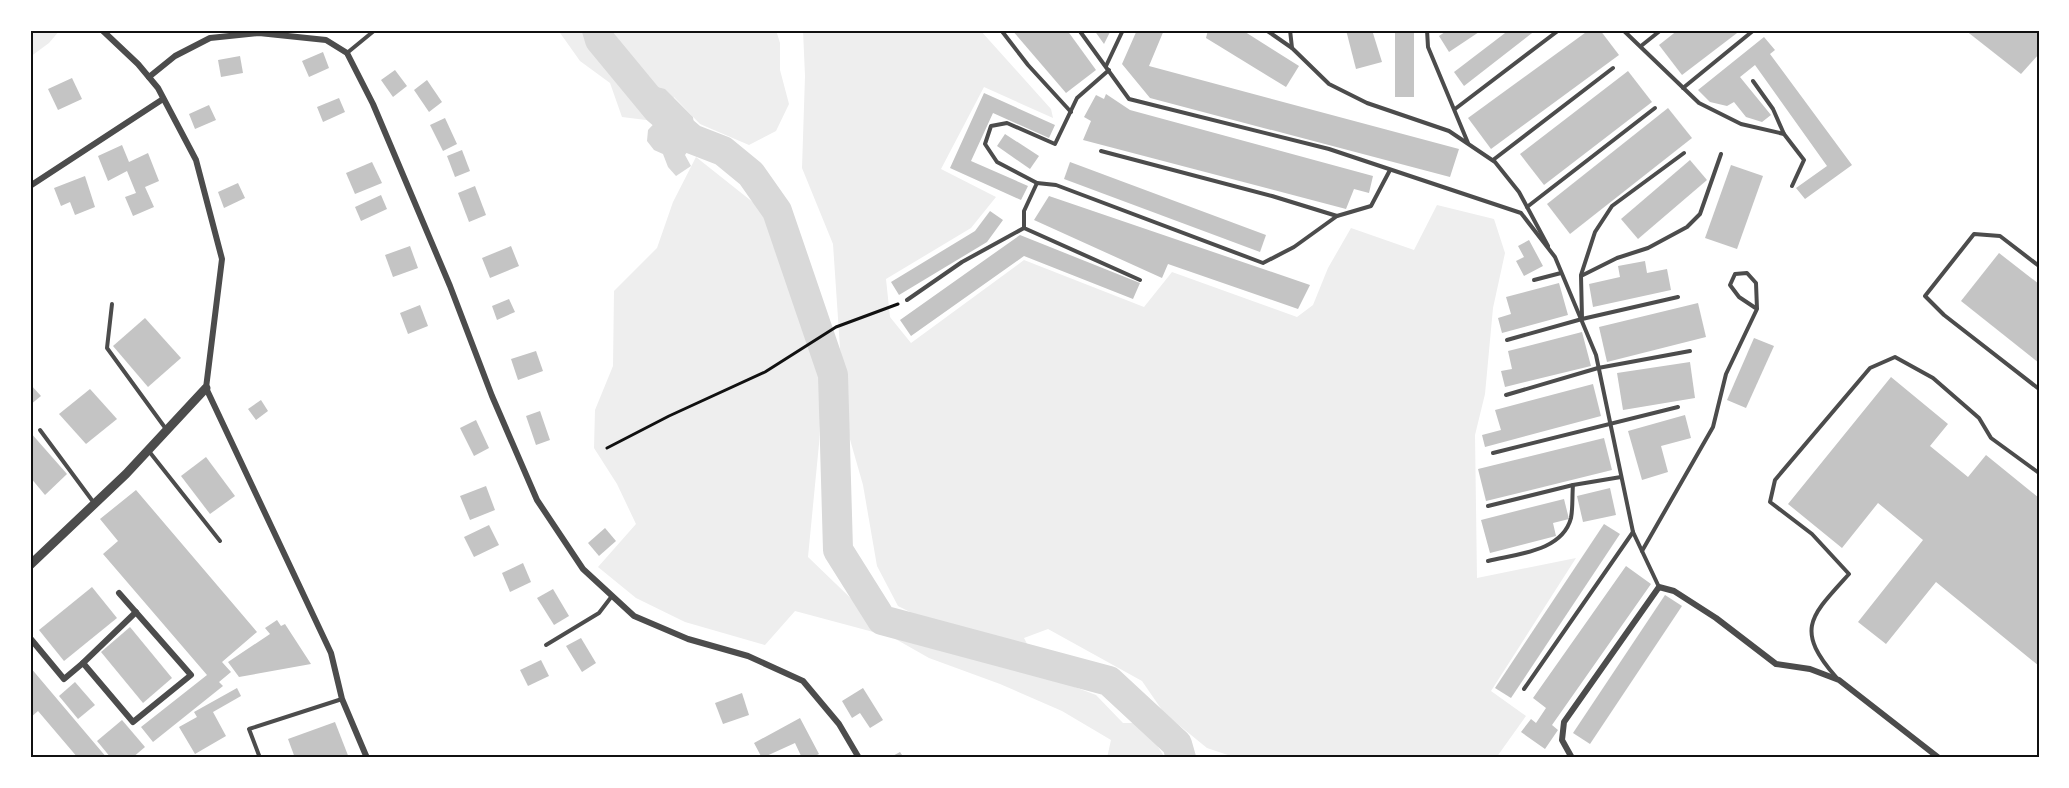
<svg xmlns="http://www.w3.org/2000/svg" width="2069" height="788" font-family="'Fira Sans Condensed',sans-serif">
	<rect width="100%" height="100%" fill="#fff"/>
	<g fill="#eee">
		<polygon points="30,30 60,30 49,43 30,57"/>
		<polygon points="558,30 776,30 780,43 780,70 789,104 776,131 749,145 700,124 674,97 667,111 654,121 622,117 610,83 580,61"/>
		<polygon points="803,30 980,30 1051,109 1053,118 984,87 941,169 996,197 971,228 886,279 890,317 911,343 1024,260 1144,307 1172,272 1297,317 1313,305 1328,268 1351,228 1414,250 1437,205 1494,219 1505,253 1493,308 1485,394 1475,435 1477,578 1576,558 1491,691 1526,716 1496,758 1237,758 1207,748 1164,713 1142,681 1048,629 1024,638 1043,675 1096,695 1123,723 1143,723 1165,758 1107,758 1111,740 1062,711 1000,684 929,658 892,637 795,611 765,645 685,622 636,598 598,567 636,524 617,484 594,448 595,410 613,366 614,291 657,248 673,202 696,157 769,215 821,374 819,444 808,557 891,637 910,612 898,606 877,566 863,485 845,422 833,244 802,168 805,76"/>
	</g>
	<polygon fill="#d9d9d9" points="641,83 665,89 693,117 695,133 692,145 685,155 691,166 676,176 668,167 663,154 654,150 647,141 648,130 666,111 639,93"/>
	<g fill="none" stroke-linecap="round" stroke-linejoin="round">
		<polyline stroke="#d9d9d9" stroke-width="30" points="597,30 600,40 657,109 692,139 723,151 751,174 777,211 833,375 838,550 882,620 1109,681 1177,744 1181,758"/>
	</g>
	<g fill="#c4c4c4">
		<polygon points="1012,30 1067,30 1096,70 1066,93"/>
		<polygon points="1094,30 1111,30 1104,44"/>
		<polygon points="1137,30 1164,30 1149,66 1459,149 1450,177 1150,98 1122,64"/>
		<polygon points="1208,30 1242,30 1299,66 1286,87 1206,38"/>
		<polygon points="1346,30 1372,30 1382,62 1356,69"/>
		<rect x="1395" y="30" width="19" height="67"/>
		<polygon points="1448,30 1482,30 1449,52 1439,36"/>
		<polygon points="1509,30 1536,30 1464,86 1454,72"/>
		<polygon points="1589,30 1600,30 1619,55 1491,149 1468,118"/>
		<polygon points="1678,30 1741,30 1682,75 1659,45"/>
		<polygon points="1965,30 2039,30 2039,54 2021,74"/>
		<polygon points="1764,37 1775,50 1770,54 1852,165 1805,199 1796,188 1827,166 1755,65 1740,77 1771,115 1762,122 1746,117 1734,102 1727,106 1710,102 1698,90"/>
		<polygon points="323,52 329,68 309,77 302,61"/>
		<polygon points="240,56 243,73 221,77 218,60"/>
		<polygon points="395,70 407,86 393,97 381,80"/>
		<polygon points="1628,71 1652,102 1544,185 1520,154"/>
		<polygon points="72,78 82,99 58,110 48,89"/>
		<polygon points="427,80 442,102 429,112 414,90"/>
		<polygon points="984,93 1055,125 1049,138 993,113 971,161 1028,186 1021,200 950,168"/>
		<polygon points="1106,94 1130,110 1373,176 1369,193 1354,189 1346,209 1083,140 1091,121 1084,117 1096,95 1104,99"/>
		<polygon points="339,98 345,112 323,122 317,107"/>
		<polygon points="209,105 216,120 195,129 189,114"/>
		<polygon points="1668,108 1692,138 1570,234 1547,204"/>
		<polygon points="445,118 457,144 443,151 430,125"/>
		<polygon points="1005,134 1039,156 1030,169 997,146"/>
		<polygon points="122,145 129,162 148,153 159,181 145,187 154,207 133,216 125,197 136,193 127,171 108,181 98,156"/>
		<polygon points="462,150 470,171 455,177 447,156"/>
		<polygon points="1690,160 1707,180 1638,239 1621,219"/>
		<polygon points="372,162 382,183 355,194 346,173"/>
		<polygon points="1070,162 1266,235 1260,252 1064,179"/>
		<polygon points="1731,165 1763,176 1737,249 1705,238"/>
		<polygon points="85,176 95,207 75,215 70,202 61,206 54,188"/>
		<polygon points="238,183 245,198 224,208 218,192"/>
		<polygon points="475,186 486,215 469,222 458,193"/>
		<polygon points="381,195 387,209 361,221 355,207"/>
		<polygon points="1049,196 1310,285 1298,309 1168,264 1162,278 1034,220"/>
		<polygon points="990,211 1003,220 987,242 899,295 891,282 975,231"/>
		<polygon points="1020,235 1140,283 1133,299 1024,256 911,336 900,320"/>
		<polygon points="1529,240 1543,266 1524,276 1516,261 1524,257 1518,246"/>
		<polygon points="410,246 418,268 393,277 385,255"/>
		<polygon points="511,246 519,266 490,278 482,258"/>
		<polygon points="1999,253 2039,284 2039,363 1961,301"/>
		<polygon points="1645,261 1647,273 1667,269 1671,290 1593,307 1589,284 1620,277 1618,266"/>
		<polygon points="1559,283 1568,315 1502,333 1498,318 1511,314 1506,297"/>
		<polygon points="509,299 515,312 497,320 492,306"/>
		<polygon points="1698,303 1706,337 1607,362 1599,327"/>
		<polygon points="420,305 428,326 408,334 400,313"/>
		<polygon points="145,318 181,358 148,387 113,346"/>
		<polygon points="1582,332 1591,366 1505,387 1501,371 1512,369 1508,351"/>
		<polygon points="1754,338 1774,346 1746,408 1727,400"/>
		<polygon points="536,351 543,371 518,380 511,359"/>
		<polygon points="1690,362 1695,398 1623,410 1617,373"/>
		<polygon points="1891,377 1948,424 1930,446 1968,477 1986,455 2039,498 2039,666 1936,582 1886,644 1858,622 1923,540 1878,503 1842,548 1788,504"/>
		<polygon points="30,384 41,396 30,405"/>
		<polygon points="1593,384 1601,416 1485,447 1482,435 1501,430 1495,410"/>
		<polygon points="90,389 117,419 86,444 59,414"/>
		<polygon points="261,400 268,411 256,420 248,409"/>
		<polygon points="540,411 550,440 536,445 526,416"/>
		<polygon points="1685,415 1691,438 1661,446 1668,472 1642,480 1628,431"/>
		<polygon points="476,420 489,448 474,456 460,428"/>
		<polygon points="30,432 67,474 45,495 30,477"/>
		<polygon points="1604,438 1612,470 1486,501 1478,469"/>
		<polygon points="206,457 235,496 210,514 181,476"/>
		<polygon points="486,486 495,510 470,520 460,496"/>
		<polygon points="1610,488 1616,515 1583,522 1577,496"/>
		<polygon points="136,490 257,632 222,662 231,672 219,682 223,686 153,742 141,727 207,675 103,554 118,541 100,519"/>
		<polygon points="1564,499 1569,519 1553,523 1556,536 1490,553 1481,520"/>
		<polygon points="1604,524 1620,534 1511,698 1495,688"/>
		<polygon points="489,525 499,545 474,557 464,537"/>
		<polygon points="605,528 616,541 599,556 588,543"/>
		<polygon points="523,563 531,582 510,592 502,573"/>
		<polygon points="1626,566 1651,584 1552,725 1558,730 1545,749 1521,732 1531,719 1536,723 1546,708 1533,698"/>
		<polygon points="92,587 117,618 64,661 39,630"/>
		<polygon points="553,589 569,616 554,625 537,598"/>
		<polygon points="1665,595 1682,606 1590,744 1573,733"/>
		<polygon points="277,620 281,626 285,624 311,664 239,677 228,662 270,634 265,628"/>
		<polygon points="130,627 172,678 143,703 101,652"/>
		<polygon points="581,638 596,663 582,672 566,646"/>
		<polygon points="541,660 549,676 528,686 520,670"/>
		<polygon points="30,667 107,758 78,758 38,711 30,718"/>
		<polygon points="75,682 95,705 78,719 59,696"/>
		<polygon points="237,688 241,696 213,712 226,736 195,754 179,727 197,717 194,712"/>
		<polygon points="863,688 883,720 870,728 860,713 852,718 842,701"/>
		<polygon points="742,693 749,715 723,724 715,703"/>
		<polygon points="800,718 819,754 811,758 802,758 795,743 762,758 754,743"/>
		<polygon points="122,720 145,747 132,758 111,758 97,741"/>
		<polygon points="335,722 349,758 295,758 288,739"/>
		<polygon points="900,752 904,758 889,758"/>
	</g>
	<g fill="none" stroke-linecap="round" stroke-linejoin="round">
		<polyline stroke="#111" stroke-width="3" points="607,448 669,416 765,372 836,327 898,304"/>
		<g stroke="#4c4c4c" stroke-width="4">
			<polyline points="1001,30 1028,65 1071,112"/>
			<polyline points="1079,30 1129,99 1329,149 1521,213 1555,257 1596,355 1633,532 1659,587"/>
			<polyline points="1266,30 1292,48 1329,84 1367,103 1449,131 1495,162 1519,192 1548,246"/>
			<polyline points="1290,30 1292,48"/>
			<polyline points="1427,30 1428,47 1468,143"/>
			<polyline points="1623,30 1699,103 1741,124 1784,134 1804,160 1792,186"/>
			<polyline points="1641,46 1661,30"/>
			<polyline points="347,53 375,30"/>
			<polyline points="1106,66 1123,30"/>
			<polyline points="1753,81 1773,109 1784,134"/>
			<polyline points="1683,88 1754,30"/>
			<polyline points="1455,109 1559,30"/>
			<polyline points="1101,151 1272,196 1337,216 1371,206 1390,170"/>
			<polyline points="1493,160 1613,68"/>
			<polyline points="1037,183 997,162 985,144 991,126 1007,123 1055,144 1077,98 1109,70"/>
			<polyline points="1527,207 1655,108"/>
			<polyline points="2039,266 2000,236 1974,234 1925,296 1944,315 2039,389"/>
			<polyline points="1581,275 1595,232 1612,206 1684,153"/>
			<polyline points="1140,280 1024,228 1024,211 1037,183 1056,185 1263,263 1294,247 1337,216"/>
			<polyline points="1534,280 1561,273"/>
			<polyline points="907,300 962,262 1024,228"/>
			<polyline points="112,304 107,348 166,429"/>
			<polyline points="1582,318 1581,276 1617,258 1648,248 1687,227 1700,214 1721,154"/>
			<polyline points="1507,340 1582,319 1678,297"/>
			<polyline points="1506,395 1598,368 1690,351"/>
			<polyline points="40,430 94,503"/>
			<polyline points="148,450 220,541"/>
			<polyline points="1493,453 1678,407"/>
			<polyline points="1488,506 1573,485"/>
			<polyline points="1642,551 1713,427 1726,374 1757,309 1756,283 1747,273 1735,274 1730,285 1739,297 1757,309"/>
			<path d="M1488 561C1516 554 1562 552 1571 518 1573 508 1572 496 1573 485L1621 477"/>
			<polyline points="546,645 599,613 612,596"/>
			<path d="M1836 677C1794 629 1811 616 1849 574L1812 534 1770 502 1775 480 1870 368 1895 357 1933 378 1979 418 1991 438 2039 473"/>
			<polyline points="1524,689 1633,532"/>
			<polyline points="260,758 249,729 342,699"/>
		</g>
		<g stroke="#4c4c4c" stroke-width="6">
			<polyline points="102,30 138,64 158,88 196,160 222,259 206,388 331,653 342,699 367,758"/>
			<polyline points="149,77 175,56 210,38 259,33 326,40 347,53 373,104 450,286 492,396 537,500 583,569 634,616 688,639 748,656 803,681 839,724 859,758"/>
			<polyline points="30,186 163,99"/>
			<polyline points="30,638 64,679 83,663 133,722 191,675 119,593"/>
			<polyline points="83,663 136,612"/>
			<polyline points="1572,758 1562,740 1564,722 1659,587 1674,591 1716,618 1776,664 1810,669 1839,680 1939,758"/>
		</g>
		<polyline stroke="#4c4c4c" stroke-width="9" points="30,565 126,474 206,388"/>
	</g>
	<rect width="2069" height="788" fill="none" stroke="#ffffff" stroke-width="63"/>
	<rect x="32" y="32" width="2006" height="724" fill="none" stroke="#111" stroke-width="2"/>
</svg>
